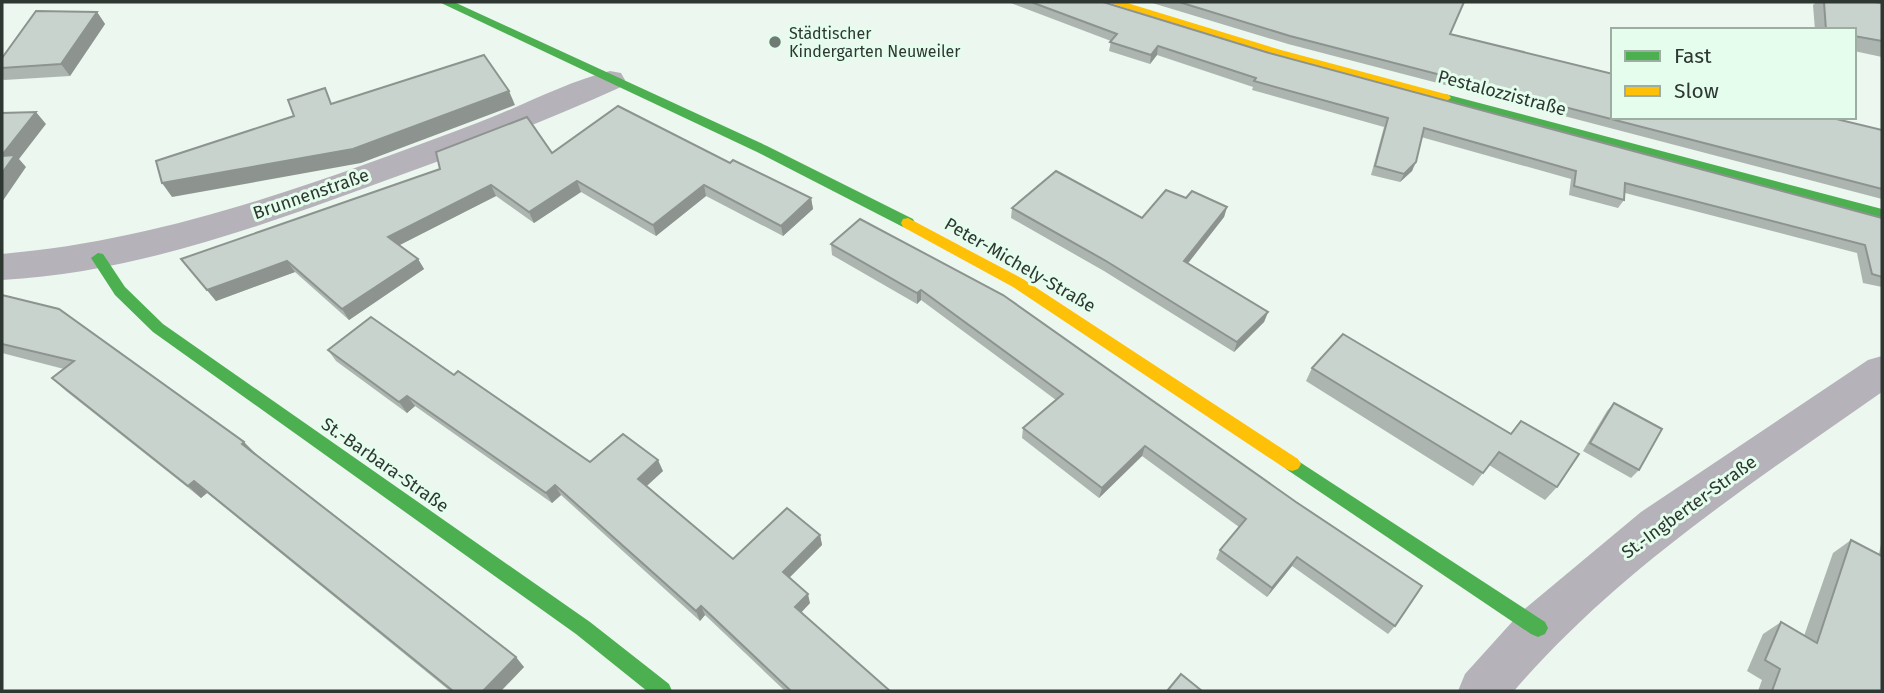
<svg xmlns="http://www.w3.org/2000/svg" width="1884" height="693" font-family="'Fira Sans',sans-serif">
	<rect width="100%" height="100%" fill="#ebf7ef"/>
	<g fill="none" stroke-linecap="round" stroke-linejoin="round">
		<g fill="#b5b2b9" fill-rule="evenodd">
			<polygon points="1867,2 1882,2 1882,10 1871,8"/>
			<path d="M610 71 621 73 625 80 621 87C537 125 451 157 365 188 247 231 128 273 2 280V254C167 240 322 181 477 123 520 107 566 82 610 71Z"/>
			<path d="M1882 356V392C1752 483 1618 570 1514 691H1458L1465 674 1521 612 1641 512 1868 360Z"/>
		</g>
		<g fill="#4caf50" fill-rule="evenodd">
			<polygon points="439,2 454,2 767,146 913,219 915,223 908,228 903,227 757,152"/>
			<polygon points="1445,94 1882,209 1882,219 1441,101 1439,98"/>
			<polygon points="98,253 103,254 125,287 163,324 590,622 669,684 672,691 647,691 576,634 153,332 115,295 91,258"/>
			<polygon points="1292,457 1545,622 1548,628 1545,634 1538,637 1531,634 1286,469 1283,464 1286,459"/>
		</g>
		<g fill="#ffc107" fill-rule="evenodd">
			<polygon points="1107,2 1124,2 1281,50 1449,95 1451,98 1445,102 1273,56"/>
			<polygon points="908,218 1023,279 1298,459 1301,464 1298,469 1292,471 1286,469 1013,287 903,227 901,223 903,219"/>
		</g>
	</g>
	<g fill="#adb5b0">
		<polygon points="1008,2 1103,2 1269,53 1882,218 1882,287 1863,283 1857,253 1625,193 1624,200 1618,208 1569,195 1571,179 1421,137 1412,171 1400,182 1371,175 1384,127 1252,90 1253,87 1157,55 1150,64 1109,51 1111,41"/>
		<polygon points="1149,2 1464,2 1450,34 1613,117 1882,130 1882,199 1288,44"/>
		<polygon points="1816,2 1874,2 1882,3 1882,57 1854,51 1854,30 1815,30 1813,5"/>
		<polygon points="97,12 105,24 70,76 4,80 2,78 2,58"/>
		<polygon points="552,153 730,163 811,198 813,209 783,236 706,196 656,236 581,192 534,223 496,196 399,245 418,259 424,269 349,320 295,272 216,301 181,259"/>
		<polygon points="1186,198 1227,207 1224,217 1188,263 1268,312 1264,322 1234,352 1104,271 1011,218 1012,208 1142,218"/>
		<polygon points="860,219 1395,626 1388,634 1292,566 1267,597 1216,559 1220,550 1239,527 1142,456 1099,498 1022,438 1023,428 1056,400 921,300 917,304 832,255 831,244"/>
		<polygon points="2,295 256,454 524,667 501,691 450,691 207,493 201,498 66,391 52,378 64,369 2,353"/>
		<polygon points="1343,334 1557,487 1545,500 1489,465 1473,486 1306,381 1312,368"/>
		<polygon points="328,350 454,375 590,462 663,471 647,486 733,559 820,535 822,545 789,578 810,603 801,612 890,691 785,691 705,615 700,621 561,495 552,503 415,406 407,413 336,361"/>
		<polygon points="1614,403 1639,470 1631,478 1583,451 1607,411"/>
		<polygon points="1882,539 1882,691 1758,691 1762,680 1747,671 1763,634 1781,622 1804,636 1833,553 1851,540 1879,554"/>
	</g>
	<g fill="#8d9490">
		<polygon points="97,12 105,24 70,76 61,64"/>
		<polygon points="1158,46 1157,55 1150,64 1151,55"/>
		<polygon points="509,91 515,105 361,163 172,197 162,183"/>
		<polygon points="36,112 46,124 19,159 26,167 2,202 2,155"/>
		<polygon points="1416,162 1412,171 1400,182 1404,174"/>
		<polygon points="577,181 581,192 534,223 529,212"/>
		<polygon points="491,185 496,196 394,248 388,237"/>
		<polygon points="704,185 706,196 656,236 653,225"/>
		<polygon points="811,198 813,209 783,236 781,226"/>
		<polygon points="1227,207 1224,217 1182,271 1184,261"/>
		<polygon points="418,259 424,269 349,320 342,309"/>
		<polygon points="287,261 295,272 216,301 207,290"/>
		<polygon points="921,290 921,300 917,304 917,293"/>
		<polygon points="1268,312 1264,322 1234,352 1237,342"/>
		<polygon points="407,396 415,406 407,413 399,402"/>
		<polygon points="244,442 256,454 242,444"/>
		<polygon points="1145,446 1142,456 1099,498 1102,488"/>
		<polygon points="658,460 663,471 643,489 638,479"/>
		<polygon points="194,481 207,493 201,498 188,486"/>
		<polygon points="555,485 561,495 552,503 546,493"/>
		<polygon points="820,535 822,545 785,582 783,572"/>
		<polygon points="1297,557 1292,566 1267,597 1272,588"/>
		<polygon points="808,594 810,603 798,616 795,607"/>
		<polygon points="701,606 705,615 700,621 696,611"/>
		<polygon points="516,657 524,667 501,691 483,691"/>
	</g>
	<g fill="#c9d3cd" stroke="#8d9490" stroke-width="2">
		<polygon points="1031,2 1103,2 1269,53 1882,218 1882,277 1872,274 1865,245 1625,183 1624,200 1574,186 1576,171 1424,128 1416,162 1404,174 1375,166 1388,118 1254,81 1256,78 1158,46 1151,55 1110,42 1117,34"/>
		<polygon points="1179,2 1464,2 1450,34 1613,74 1613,117 1828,117 1882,130 1882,189 1290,36"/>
		<polygon points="1824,2 1874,2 1882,3 1882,41 1854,36 1854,30 1826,30"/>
		<polygon points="36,11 97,12 61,64 2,68 2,58"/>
		<polygon points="484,55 509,91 353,149 162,183 156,161 294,116 288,100 325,88 331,104"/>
		<polygon points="618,106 730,163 733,160 811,198 781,226 704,185 653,225 577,181 529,212 491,185 388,237 418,259 342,309 287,261 207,290 181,259 440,169 436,152 527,117 552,153"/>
		<polygon points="36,112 2,155 2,113"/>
		<polygon points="15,155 2,173 2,156"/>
		<polygon points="1056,171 1142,218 1166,190 1186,198 1192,191 1227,207 1184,261 1268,312 1237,342 1106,261 1012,208"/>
		<polygon points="860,219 1003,295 1296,502 1422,586 1395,626 1297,557 1272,588 1220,550 1246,519 1145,446 1102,488 1023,428 1063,394 921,290 917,293 831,244"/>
		<polygon points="2,295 59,309 244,442 242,444 516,657 483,691 453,691 194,481 188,486 52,378 74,361 2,344"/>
		<polygon points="371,317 454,375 458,371 590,462 623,434 658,460 638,479 733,559 787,508 820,535 783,572 808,594 795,607 890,691 791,691 701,606 696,611 555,485 546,493 407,396 399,402 328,350"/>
		<polygon points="1343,334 1511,434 1521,421 1579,454 1557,487 1499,452 1483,473 1312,368"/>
		<polygon points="1614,403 1662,429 1639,470 1590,443"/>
		<polygon points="1851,540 1882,556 1882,691 1772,691 1780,669 1765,660 1781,622 1817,643"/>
		<polygon points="1181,674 1202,691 1167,691"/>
	</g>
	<circle fill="#707a74" stroke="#e5fded" stroke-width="2.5" cx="775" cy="42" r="7"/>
	<g text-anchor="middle" stroke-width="6" stroke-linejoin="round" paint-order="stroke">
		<g font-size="16" fill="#2e3731" stroke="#e5fded" text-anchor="start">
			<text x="789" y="39">Städtischer<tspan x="789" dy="18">Kindergarten Neuweiler</tspan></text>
		</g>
		<g font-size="18" fill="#2e3731" stroke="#e5fded">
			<text transform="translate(1502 93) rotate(15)" y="6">Pestalozzistraße</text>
			<text transform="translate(311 194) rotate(-19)" y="6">Brunnenstraße</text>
			<text transform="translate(1020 265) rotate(30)" y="6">Peter-Michely-Straße</text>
			<text transform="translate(385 465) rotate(35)" y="6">St.-Barbara-Straße</text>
			<text transform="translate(1689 507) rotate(-36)" y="6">St.-Ingberter-Straße</text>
		</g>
	</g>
	<rect width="1884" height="693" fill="none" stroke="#2e3731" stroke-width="7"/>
	<rect x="1611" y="28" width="245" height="91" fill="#e5fded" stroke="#9caea2" stroke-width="2"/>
	<rect x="1625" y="51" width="35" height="10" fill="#4caf50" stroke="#9caea2" stroke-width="2"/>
	<text x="1674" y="63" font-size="21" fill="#2e3731">Fast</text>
	<rect x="1625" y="86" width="35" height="10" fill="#ffc107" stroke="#9caea2" stroke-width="2"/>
	<text x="1674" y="98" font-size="21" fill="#2e3731">Slow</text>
</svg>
